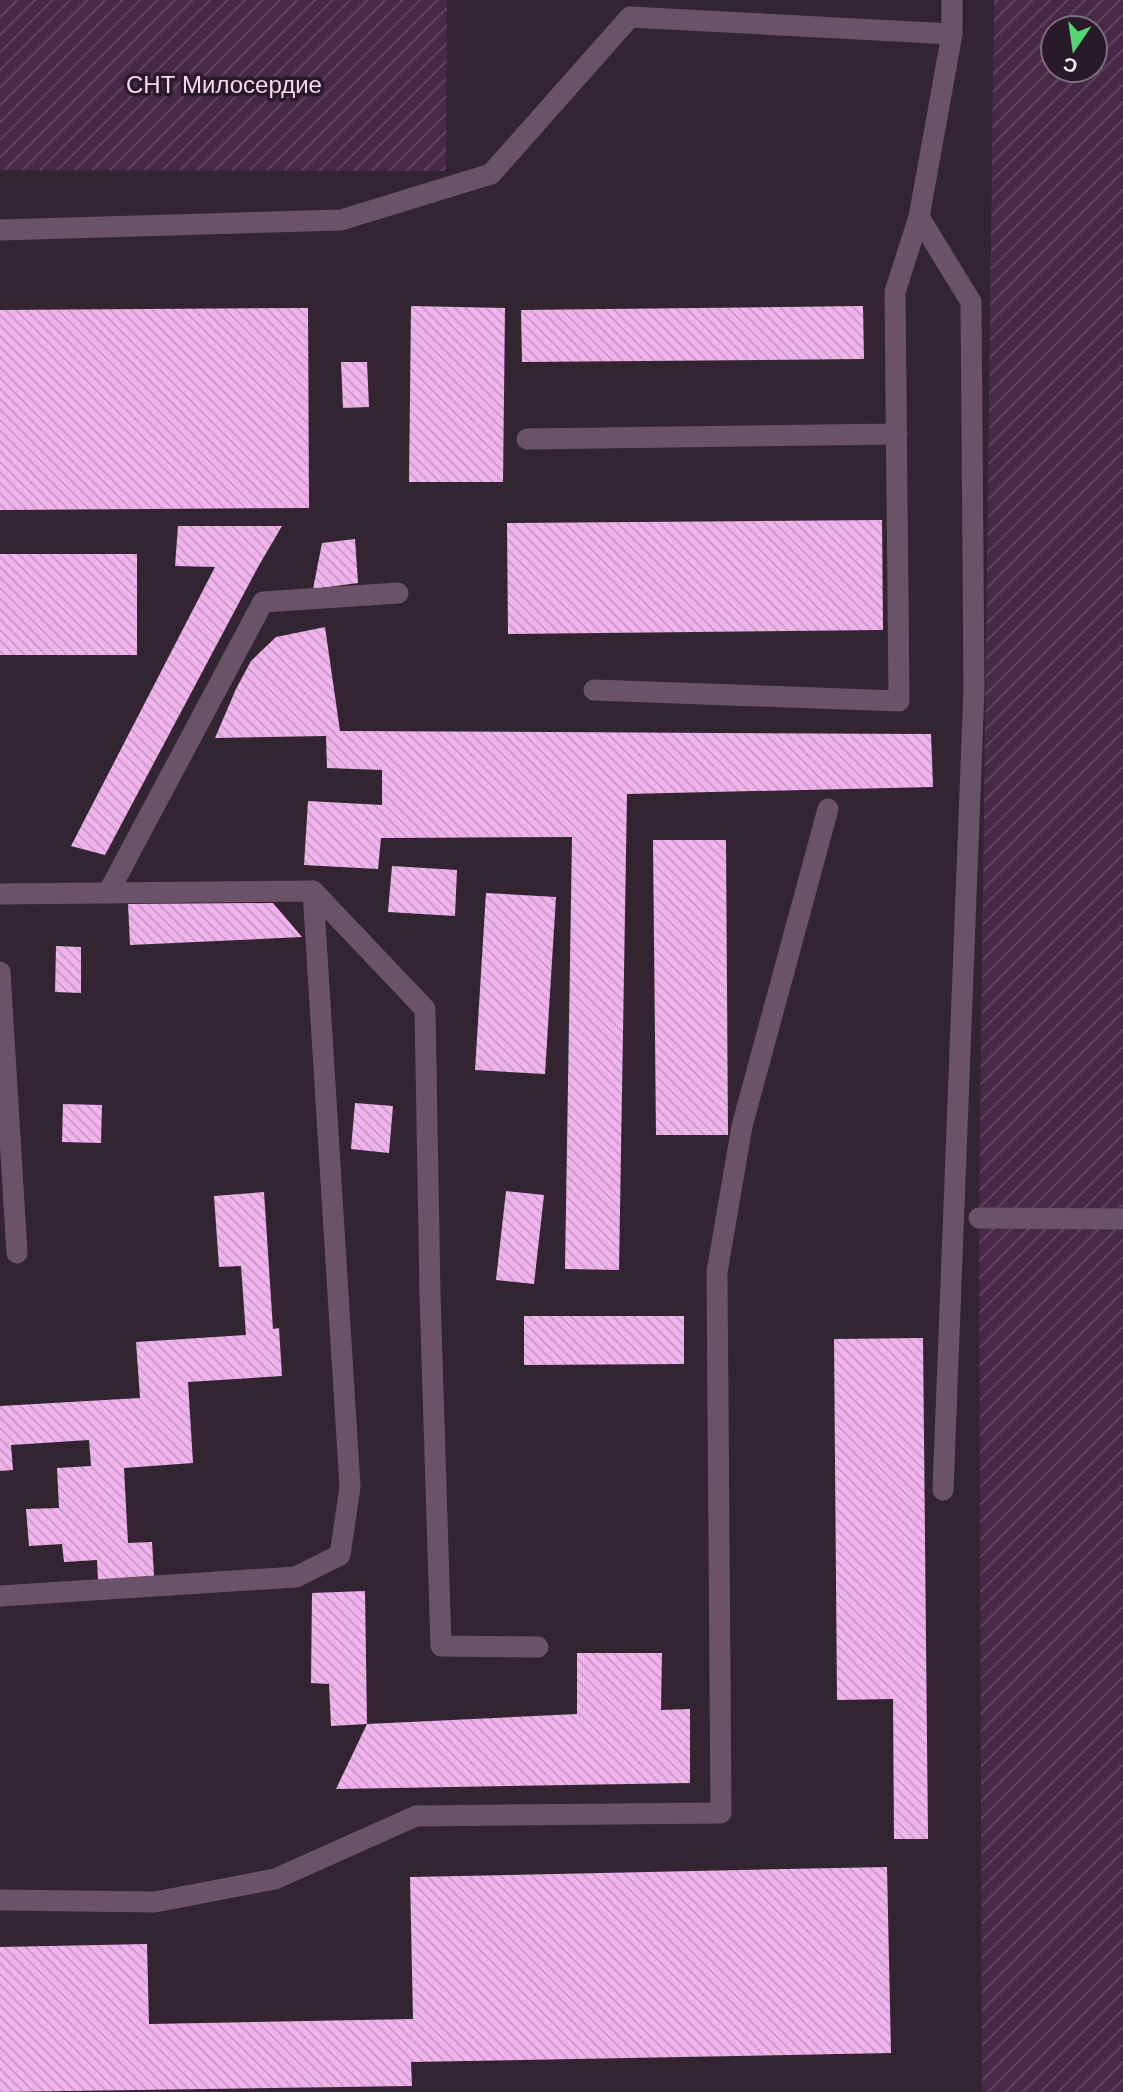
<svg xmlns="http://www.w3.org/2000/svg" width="1123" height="2092" font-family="Arial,sans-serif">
	<defs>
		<pattern id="garden-furrows" width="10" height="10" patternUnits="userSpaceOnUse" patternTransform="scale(1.75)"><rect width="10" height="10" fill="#482847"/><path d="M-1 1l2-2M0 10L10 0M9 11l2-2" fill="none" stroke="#634762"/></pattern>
		<pattern id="building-back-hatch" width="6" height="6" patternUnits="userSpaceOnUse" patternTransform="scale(1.75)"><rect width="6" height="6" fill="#f0b3ec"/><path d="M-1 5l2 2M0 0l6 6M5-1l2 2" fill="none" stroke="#c698c4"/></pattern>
	</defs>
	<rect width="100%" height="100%" fill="#332432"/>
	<g fill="url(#garden-furrows)" fill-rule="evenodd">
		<polygon points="0,0 447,0 446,171 0,170"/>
		<path d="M994 0H1123V2092H982L979 1218ZM1053 28H1095V70H1053Z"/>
	</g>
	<g fill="url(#building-back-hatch)">
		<polygon points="411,306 505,308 503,482 409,482"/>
		<polygon points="863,306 864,359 522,362 521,310"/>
		<polygon points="308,308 309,508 0,510 0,310"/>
		<polygon points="341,362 367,362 369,407 343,408"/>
		<polygon points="882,520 883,630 508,634 507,523"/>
		<polygon points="178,526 282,526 258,567 105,855 71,846 215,567 175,566"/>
		<polygon points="355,539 358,583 313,589 322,543"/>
		<rect x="0" y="554" width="137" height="101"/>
		<polygon points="325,627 340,731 931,734 933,787 627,794 619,1270 565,1269 572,837 381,838 378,869 304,865 308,801 382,805 382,770 327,768 326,736 215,738 236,689 251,661 276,637"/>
		<polygon points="653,840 726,840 728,1135 656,1135"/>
		<polygon points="392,866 457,870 455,916 388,912"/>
		<polygon points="486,893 556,897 545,1074 475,1070"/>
		<polygon points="273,903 302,937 130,945 128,904"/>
		<polygon points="56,946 81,947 81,993 55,992"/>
		<polygon points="355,1103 393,1106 389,1153 351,1149"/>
		<polygon points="63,1104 102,1105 101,1143 62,1142"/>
		<polygon points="506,1191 544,1195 534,1284 496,1280"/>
		<polygon points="264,1192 273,1329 279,1328 282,1376 188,1382 193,1463 124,1468 128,1543 152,1542 154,1576 98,1580 97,1560 64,1562 62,1544 29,1546 26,1509 59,1508 57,1468 91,1466 89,1440 11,1445 13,1470 0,1471 0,1406 140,1398 136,1342 246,1335 241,1266 219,1267 214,1196"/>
		<polygon points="524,1316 684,1316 684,1364 524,1365"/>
		<polygon points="923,1338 928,1839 894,1839 893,1699 837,1700 834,1339"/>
		<polygon points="365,1591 367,1724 331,1726 329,1684 311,1683 312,1593"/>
		<polygon points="577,1653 662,1653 661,1710 690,1709 690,1783 336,1789 367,1724 577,1714"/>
		<polygon points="887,1867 891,2053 411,2062 412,2086 0,2092 0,1947 147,1944 149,2024 413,2019 410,1877"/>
	</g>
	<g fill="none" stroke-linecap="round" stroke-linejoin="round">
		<g stroke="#6a5369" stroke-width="21">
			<polyline points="0,230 341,220 491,174 630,17 952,34"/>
			<polyline points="527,439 897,434"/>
			<polyline points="594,690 899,701 895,292 919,217"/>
			<polyline points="108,893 263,602 398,593"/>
			<polyline points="0,894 313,891 425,1009 430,1294 441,1646 538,1647"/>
			<polyline points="0,972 17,1253"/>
			<polyline points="979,1218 1123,1219"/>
			<polyline points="943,1490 974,689 971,302 919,217 952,34 952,0"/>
			<polyline points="0,1596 296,1577 340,1555 350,1487 313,891"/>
			<polyline points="0,1900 155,1902 275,1879 416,1816 721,1813 717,1272 742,1126 828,809"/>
		</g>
	</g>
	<g text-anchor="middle" stroke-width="7" stroke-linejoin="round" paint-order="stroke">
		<g font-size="24" fill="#f6d6f3" stroke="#281a28">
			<text x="224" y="93">СНТ Милосердие</text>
		</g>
	</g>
	<g transform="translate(1074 49) rotate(193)"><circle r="33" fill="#281a28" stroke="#7a6e7a" stroke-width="2"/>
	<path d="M0-5L12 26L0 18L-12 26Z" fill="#54d672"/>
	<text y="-10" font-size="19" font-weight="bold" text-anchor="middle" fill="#f6ecf5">С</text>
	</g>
</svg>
